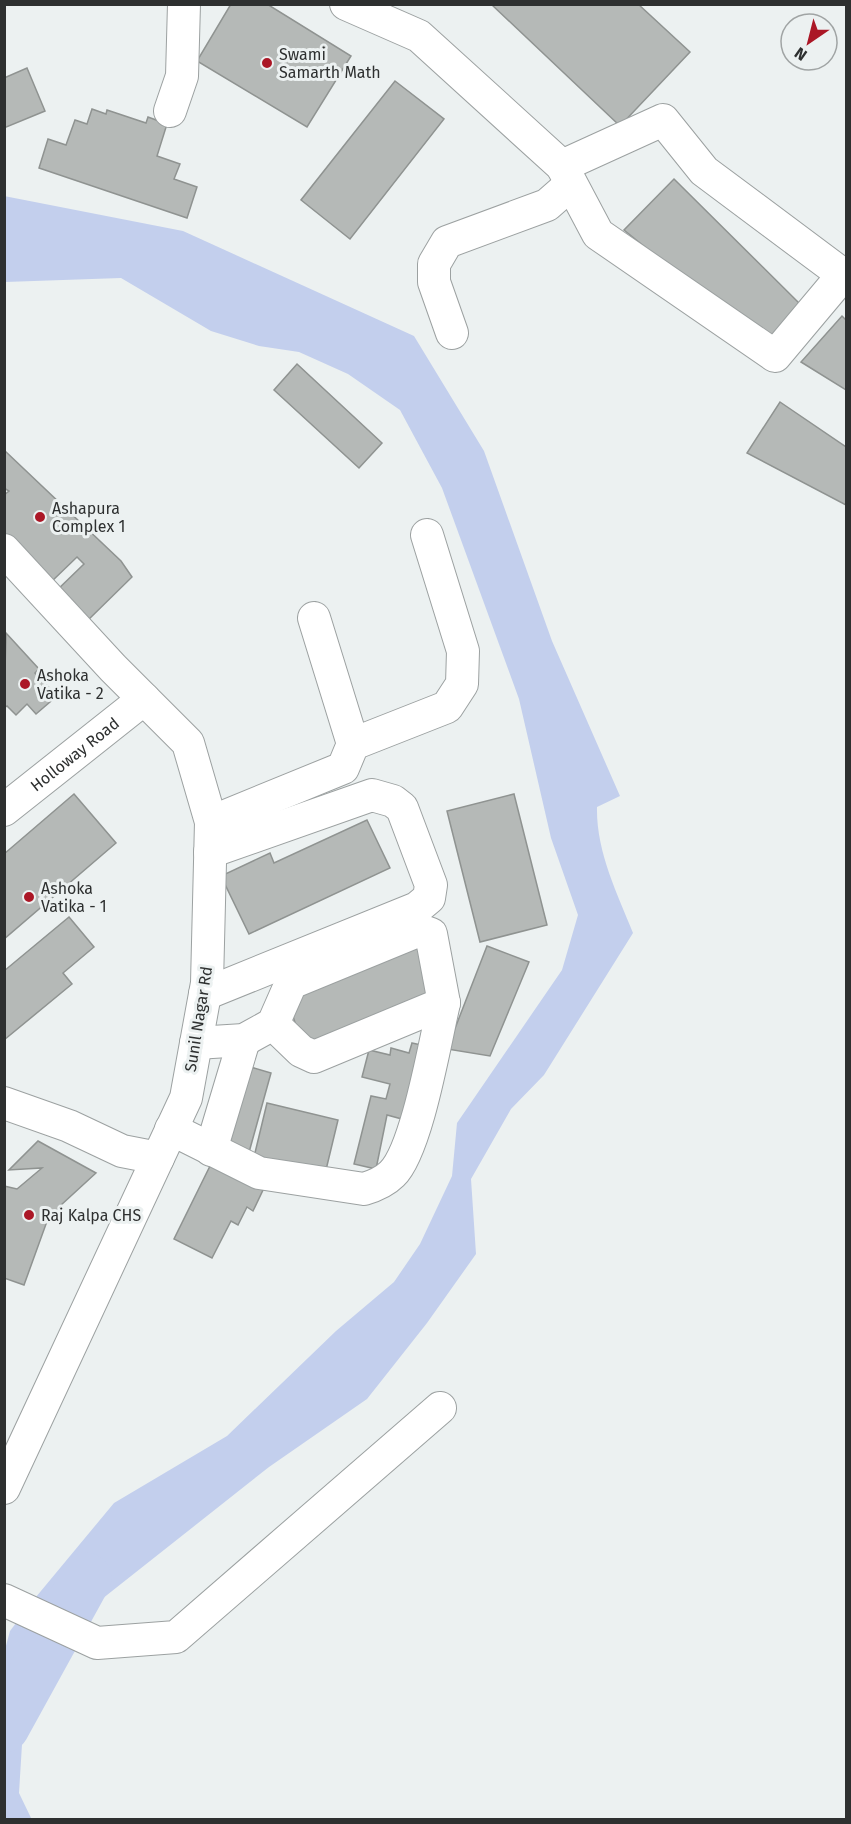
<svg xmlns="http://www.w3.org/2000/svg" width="851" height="1824" font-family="'Fira Sans',sans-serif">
	<rect width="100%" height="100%" fill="#ecf1f1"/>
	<path fill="#c3cfed" d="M4 196 183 231 414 336 484 451 552 641 620 796 597 807C596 851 617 893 633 933L544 1075 511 1109 471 1179 476 1254 427 1323 367 1399 269 1467 45 1644 24 1712 19 1793 32 1820 5 1819 4 1653 10 1631 31 1603 114 1503 227 1436 336 1331 394 1282 420 1244 452 1176 457 1123 562 970 578 915 551 838 519 699 442 488 400 410 348 374 299 352 259 346 211 331 121 278 5 282Z"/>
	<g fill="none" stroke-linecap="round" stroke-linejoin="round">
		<polyline stroke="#c3cfed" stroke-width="51" points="4,1727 86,1578"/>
	</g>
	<g fill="#b5b9b7" stroke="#8f9391" stroke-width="1.5">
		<polygon points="231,4 267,4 351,56 307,127 197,61"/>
		<polygon points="491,4 638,4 690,52 620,126"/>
		<polygon points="27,68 45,111 4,128 4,78"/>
		<polygon points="395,81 444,119 350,239 301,200"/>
		<polygon points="92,109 106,114 107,110 146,123 148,117 167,124 157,156 180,164 174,179 197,187 187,218 39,168 48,139 66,145 75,120 87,124"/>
		<polygon points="674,179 801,305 765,345 624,230"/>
		<polygon points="842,316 846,320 846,390 801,362"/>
		<polygon points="297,364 382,443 359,468 274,390"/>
		<polygon points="780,402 846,447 846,505 747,453"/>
		<polygon points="4,450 121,561 132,577 83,625 53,594 84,564 77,557 49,584 4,540 4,495 9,491 4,488"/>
		<polygon points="6,633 39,669 35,673 57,696 36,714 27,704 16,715 7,706 4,708"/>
		<polygon points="74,794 116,843 4,939 4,854"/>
		<polygon points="514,794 547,925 480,942 447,811"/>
		<polygon points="367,820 390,868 249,934 221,876 270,853 274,863"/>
		<polygon points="69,917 94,947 63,973 72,984 4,1040 4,971"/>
		<polygon points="418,943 433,996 303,1047 288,1001"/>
		<polygon points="487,946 529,962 490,1056 447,1049"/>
		<polygon points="412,1043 431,1047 413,1122 387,1115 376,1169 354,1164 371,1096 386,1099 390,1084 362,1077 369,1050 390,1055 391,1048 409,1053"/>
		<polygon points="247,1066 271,1073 248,1156 224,1149"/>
		<polygon points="267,1103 338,1120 325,1174 254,1157"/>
		<polygon points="38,1141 96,1173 60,1206 46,1224 24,1285 4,1278 4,1186 17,1189 42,1168 9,1170"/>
		<polygon points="211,1164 263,1190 253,1211 247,1207 238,1225 231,1221 212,1258 174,1239"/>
	</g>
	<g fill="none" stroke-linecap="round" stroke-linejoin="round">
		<defs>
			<g id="minor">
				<polyline points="346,4 419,36 562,166 598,234 775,356 843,275"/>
				<polyline points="170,111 182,76 184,4"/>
				<polyline points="562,166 663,120 704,171 846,277"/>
				<polyline points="452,333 434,282 434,264 447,242 547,205 571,184"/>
				<polyline points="4,550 113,668 188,743 211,822 207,983 186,1098 4,1488"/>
				<polyline points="314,618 353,744"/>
				<path id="s1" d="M4 810 144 699"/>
				<polyline points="211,822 343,768 353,744 447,707 462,684 463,651 427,535"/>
				<polyline points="205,994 417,908 429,898 431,885 402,808 393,801 372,795 210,852"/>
				<polyline points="196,1043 244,1040 273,1024 291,983 420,930 431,934 444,1003 314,1057 301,1051 273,1024"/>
				<polyline points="4,1103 69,1126 122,1151 158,1158"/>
				<path d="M171 1129 259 1173 364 1189C374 1186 384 1182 392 1174 417 1150 435 1041 444 1003"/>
				<polyline points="211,1150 244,1040"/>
				<polyline points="4,1600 97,1643 176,1637 440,1408"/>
			</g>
		</defs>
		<use href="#minor" stroke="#9ca1a1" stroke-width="34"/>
		<use href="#minor" stroke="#fff" stroke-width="32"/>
	</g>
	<g fill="#ab1726" stroke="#ecf1f1" stroke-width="2">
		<circle cx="267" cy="63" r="6"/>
		<circle cx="40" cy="517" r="6"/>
		<circle cx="25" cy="684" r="6"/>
		<circle cx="29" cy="897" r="6"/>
		<circle cx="29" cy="1215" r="6"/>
	</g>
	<g text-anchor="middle" stroke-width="6" stroke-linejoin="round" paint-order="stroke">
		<g font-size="16" fill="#2e3030" stroke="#ecf1f1" text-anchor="start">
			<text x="279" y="60">Swami<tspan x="279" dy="18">Samarth Math</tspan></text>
			<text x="52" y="514">Ashapura<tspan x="52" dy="18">Complex 1</tspan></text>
			<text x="37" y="681">Ashoka<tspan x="37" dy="18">Vatika - 2</tspan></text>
			<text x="41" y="894">Ashoka<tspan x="41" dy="18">Vatika - 1</tspan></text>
			<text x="41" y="1221">Raj Kalpa CHS</text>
		</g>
		<g font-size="16" fill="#2e3030" stroke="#ecf1f1">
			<text dy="6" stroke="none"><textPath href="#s1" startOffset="90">Holloway Road</textPath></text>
			<text transform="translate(198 1019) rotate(-81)" y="6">Sunil Nagar Rd</text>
		</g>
	</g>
	<rect width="851" height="1824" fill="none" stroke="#2e3030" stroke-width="12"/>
	<g transform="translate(809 42) rotate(215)"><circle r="28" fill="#ecf1f1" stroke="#a0a4a4" stroke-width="1.5"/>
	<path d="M0-4.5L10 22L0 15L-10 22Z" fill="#ab1726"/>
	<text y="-9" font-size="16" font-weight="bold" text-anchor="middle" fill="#2e3030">N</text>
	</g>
</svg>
